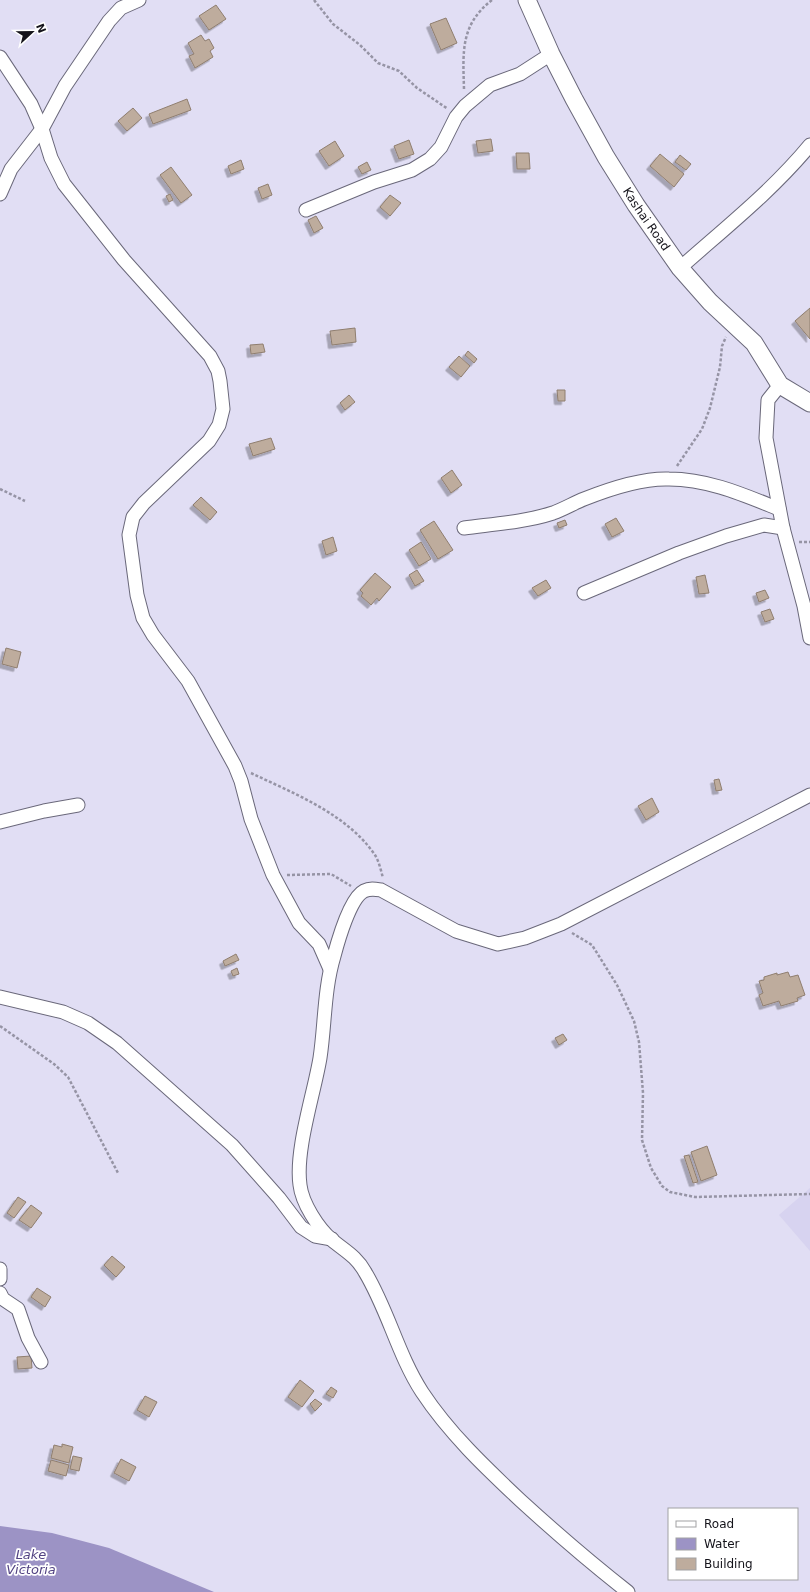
<svg xmlns="http://www.w3.org/2000/svg" width="810" height="1592" font-family="'DejaVu Sans',sans-serif">
	<defs>
		<filter id="shadow"><feDropShadow dx="-3.5" dy="3.5" stdDeviation="0" flood-color="#0004"/></filter>
	</defs>
	<rect width="100%" height="100%" fill="#e1def4"/>
	<polygon fill="#d7d3f0" points="810,1188 810,1251 779,1215"/>
	<polygon fill="#9c93c5" points="0,1526 52,1533 109,1548 214,1592 0,1592"/>
	<g fill="#beac9d" stroke="#8f7e6f" filter="url(#shadow)">
		<polygon points="216,5 226,19 209,30 199,16"/>
		<polygon points="446,18 457,43 441,50 430,24"/>
		<polygon points="201,35 205,41 209,39 214,48 210,51 213,57 195,68 189,56 194,54 188,43"/>
		<polygon points="187,99 191,110 153,124 149,114"/>
		<polygon points="133,108 142,118 127,131 118,121"/>
		<polygon points="491,139 493,151 478,153 476,141"/>
		<polygon points="409,140 414,154 399,159 394,146"/>
		<polygon points="335,141 344,156 329,166 319,151"/>
		<polygon points="516,153 529,153 530,169 517,169"/>
		<polygon points="660,154 684,174 674,187 650,166"/>
		<polygon points="680,155 691,164 686,170 675,162"/>
		<polygon points="241,160 244,169 231,174 228,166"/>
		<polygon points="367,162 371,170 362,174 358,167"/>
		<polygon points="171,167 192,195 181,203 160,175"/>
		<polygon points="268,184 272,195 262,199 258,188"/>
		<polygon points="170,194 173,200 169,202 166,196"/>
		<polygon points="390,195 401,203 390,216 380,207"/>
		<polygon points="316,216 323,228 314,233 308,220"/>
		<polygon points="810,308 810,339 795,321"/>
		<polygon points="355,328 356,342 332,345 330,331"/>
		<polygon points="263,344 265,352 251,354 250,345"/>
		<polygon points="468,351 477,359 474,363 465,355"/>
		<polygon points="459,356 470,366 461,377 449,367"/>
		<polygon points="557,390 565,390 565,401 558,401"/>
		<polygon points="349,395 355,402 345,410 340,403"/>
		<polygon points="271,438 275,449 253,456 249,444"/>
		<polygon points="452,470 462,485 451,493 441,478"/>
		<polygon points="201,497 217,512 210,520 193,505"/>
		<polygon points="616,518 624,531 612,537 605,524"/>
		<polygon points="565,520 567,525 559,528 557,523"/>
		<polygon points="434,521 453,550 438,559 420,530"/>
		<polygon points="333,537 337,551 326,555 322,541"/>
		<polygon points="421,542 431,559 419,566 409,550"/>
		<polygon points="417,570 424,581 415,586 409,575"/>
		<polygon points="375,573 391,587 379,601 377,598 371,605 361,596 363,593 360,590"/>
		<polygon points="705,575 709,593 699,594 696,577"/>
		<polygon points="546,580 551,588 538,596 532,588"/>
		<polygon points="765,590 769,598 759,602 756,593"/>
		<polygon points="770,609 774,619 765,622 761,612"/>
		<polygon points="6,648 21,652 17,668 2,664"/>
		<polygon points="719,779 722,790 716,791 714,780"/>
		<polygon points="652,798 659,812 646,820 638,806"/>
		<polygon points="236,954 239,960 225,966 223,961"/>
		<polygon points="237,968 239,974 233,976 231,971"/>
		<polygon points="788,972 790,977 798,975 805,995 797,998 798,1001 781,1006 779,1001 763,1006 759,995 763,993 759,981 764,980 764,977 777,973 777,975"/>
		<polygon points="563,1034 567,1040 559,1045 555,1038"/>
		<polygon points="707,1146 717,1175 701,1181 691,1152"/>
		<polygon points="689,1155 698,1182 693,1183 684,1156"/>
		<polygon points="18,1197 26,1202 14,1218 7,1213"/>
		<polygon points="31,1205 42,1213 31,1228 19,1220"/>
		<polygon points="112,1256 125,1267 116,1277 104,1265"/>
		<polygon points="37,1288 51,1297 45,1307 31,1297"/>
		<polygon points="31,1356 32,1368 18,1369 17,1357"/>
		<polygon points="300,1380 314,1391 302,1407 288,1397"/>
		<polygon points="331,1387 337,1391 333,1398 326,1394"/>
		<polygon points="145,1396 157,1402 149,1417 137,1410"/>
		<polygon points="315,1399 322,1404 315,1411 310,1404"/>
		<polygon points="62,1444 73,1447 69,1463 51,1458 54,1445 62,1447"/>
		<polygon points="73,1456 82,1458 79,1471 70,1469"/>
		<polygon points="121,1459 136,1467 129,1481 114,1473"/>
		<polygon points="51,1460 69,1465 66,1476 48,1471"/>
	</g>
	<g fill="none" stroke-linecap="round" stroke-linejoin="round">
		<defs>
			<g id="minor">
				<polyline points="0,57 31,104 42,129 51,158 64,184 124,260 210,356 218,371 220,381 223,409 219,425 209,441 144,503 133,517 129,535 137,595 143,618 153,635 188,681 235,766 241,781 251,819 273,875 299,923 319,944 330,969"/>
				<polyline points="0,194 11,169 42,129 65,86 109,21 121,8 139,0"/>
				<polyline points="306,210 374,182 412,170 430,159 441,147 456,117 465,106 490,85 520,74 551,54"/>
				<path d="M680 268C725 228 772 191 810 145"/>
				<polyline points="780,385 768,400 766,438 783,528 804,606 810,638"/>
				<path d="M464 528C494 524 525 522 553 513 564 509 574 503 584 499 609 489 642 478 669 479 708 479 744 495 779 509"/>
				<polyline points="584,593 679,553 726,536 764,525 783,528"/>
				<polyline points="0,822 44,811 78,805"/>
				<polyline points="0,997 63,1012 88,1023 117,1043 232,1145 279,1198 301,1227 315,1236 332,1239"/>
				<polyline points="0,1269 0,1279"/>
				<polyline points="0,1293 3,1299 18,1309 28,1338 41,1362"/>
				<path d="M628 1592C591 1563 555 1532 520 1500 485 1467 449 1433 422 1392 398 1355 388 1310 365 1272 356 1256 345 1251 332 1240 318 1228 302 1203 300 1185 295 1150 314 1094 320 1058 325 1025 324 989 334 956 338 941 350 898 364 891 370 888 375 889 381 890L456 931 498 944 525 938 561 924 810 795"/>
			</g>
			<g id="tertiary">
				<path id="s1" d="M527 0 551 54 574 99 606 157 636 205 680 268 710 302 754 343 780 385 810 403"/>
			</g>
		</defs>
		<use href="#minor" stroke="#6a687a" stroke-width="15"/>
		<use href="#tertiary" stroke="#6a687a" stroke-width="19"/>
		<g stroke="#9694a5" stroke-width="2.5" stroke-dasharray="3 2" stroke-linecap="butt">
			<polyline points="314,0 333,24 360,45 378,63 399,71 417,88 448,109"/>
			<path d="M464 89C463 52 460 25 492 0"/>
			<polyline points="677,466 702,429 710,408 720,367 722,346 726,337"/>
			<polyline points="0,489 25,501"/>
			<polyline points="799,542 810,542"/>
			<path d="M251 773C295 794 347 814 375 855 379 861 381 871 383 878"/>
			<polyline points="287,875 331,874 351,886"/>
			<polyline points="572,933 592,945 617,985 634,1021 639,1042 643,1093 642,1140 651,1168 662,1186 670,1192 695,1197 810,1194"/>
			<polyline points="0,1026 54,1064 68,1077 118,1173"/>
		</g>
		<use href="#minor" stroke="#fff" stroke-width="13"/>
		<use href="#tertiary" stroke="#fff" stroke-width="17"/>
	</g>
	<g text-anchor="middle" stroke-width="3.5" stroke-linejoin="round" paint-order="stroke">
		<g font-size="12" fill="#14131a" stroke="#fff">
			<text dy="4" stroke="none"><textPath href="#s1" startOffset="250">Kashai Road</textPath></text>
		</g>
		<g font-size="13" font-style="italic" fill="#524383" stroke="#fff">
			<text x="31" y="1559">Lake<tspan x="31" dy="15">Victoria</tspan></text>
		</g>
	</g>
	<rect x="668" y="1508" width="130" height="72" fill="#ffffff" stroke="#a1a1a3"/>
	<rect x="676" y="1521" width="20" height="6" fill="#ffffff" stroke="#a1a1a3"/>
	<text x="704" y="1528" font-size="12" fill="#14131a">Road</text>
	<rect x="676" y="1538" width="20" height="12" fill="#9c93c5" stroke="#a1a1a3"/>
	<text x="704" y="1548" font-size="12" fill="#14131a">Water</text>
	<rect x="676" y="1558" width="20" height="12" fill="#beac9d" stroke="#a1a1a3"/>
	<text x="704" y="1568" font-size="12" fill="#14131a">Building</text>
	<g transform="translate(32 32) rotate(68)" stroke="#ffffff" stroke-width="3" paint-order="stroke">
	<path d="M0-3L7 15L0 10L-7 15Z" fill="#14131a"/>
	<text y="-6" font-size="11" font-weight="bold" text-anchor="middle" fill="#14131a">N</text>
	</g>
</svg>
